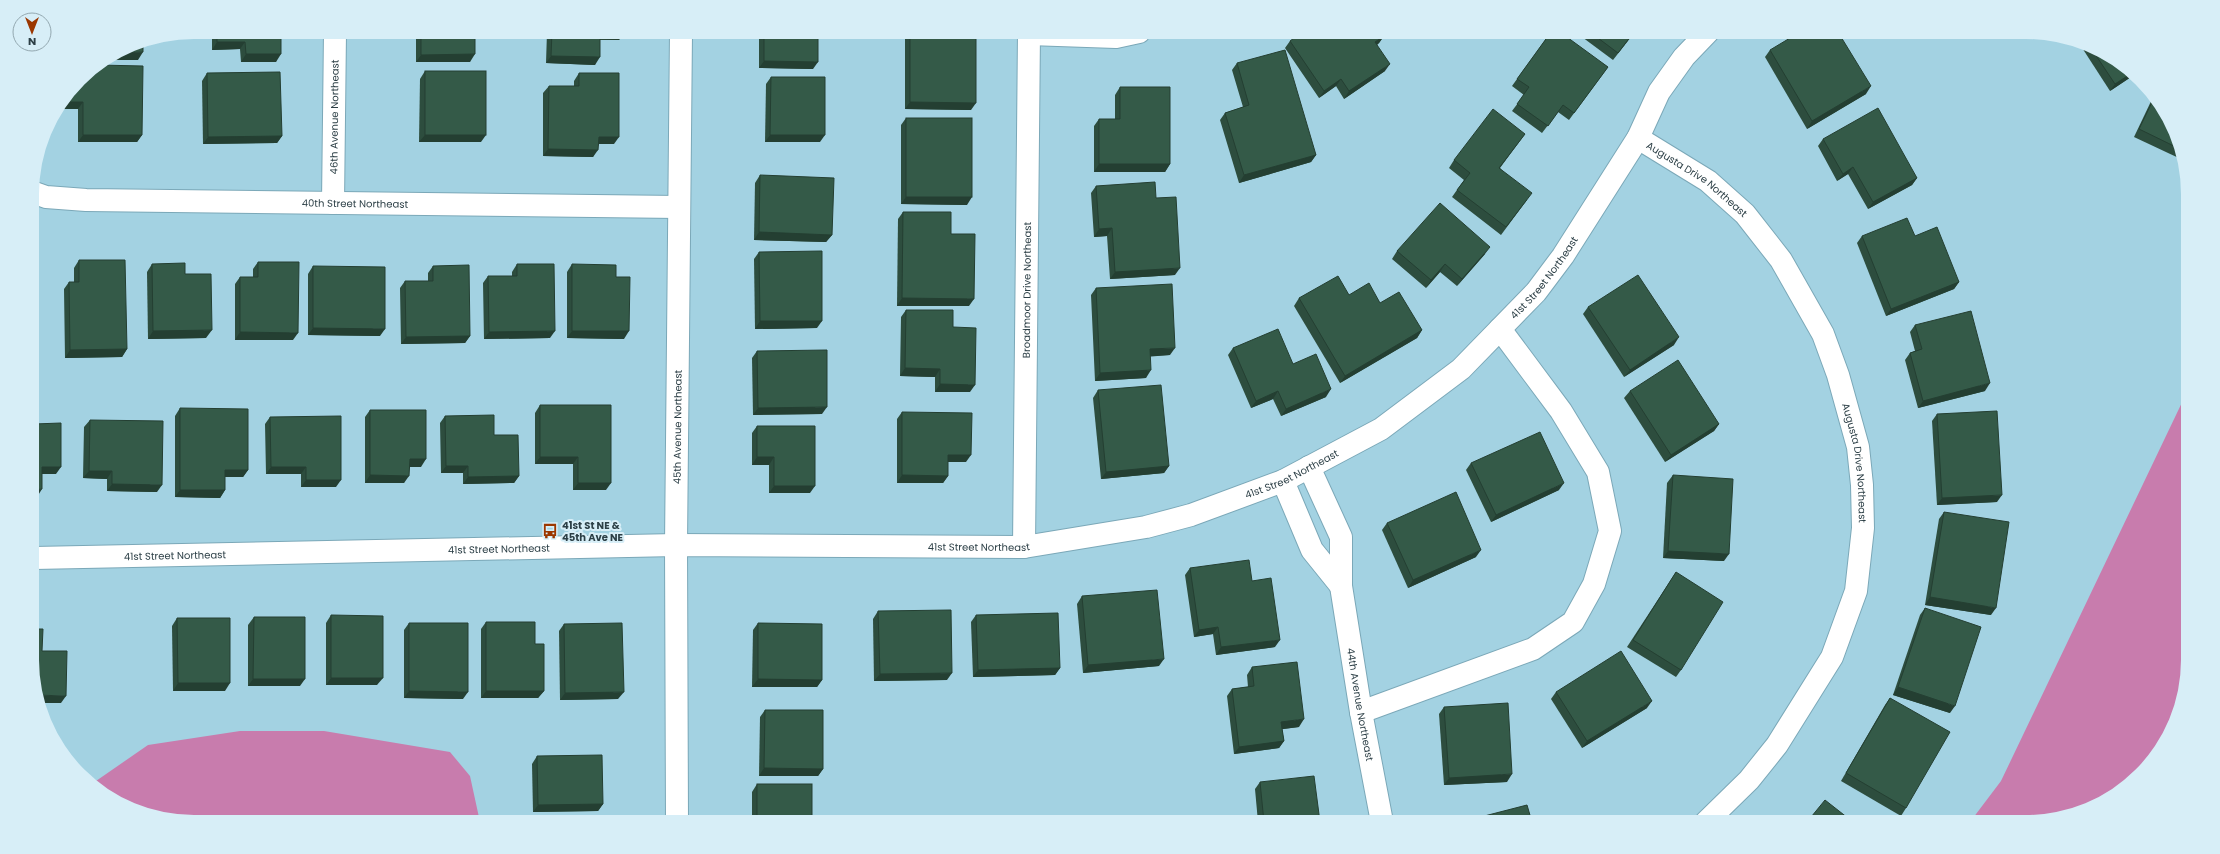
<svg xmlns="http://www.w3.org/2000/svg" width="2220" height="854" font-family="Poppins,sans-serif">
	<rect width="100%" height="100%" fill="#a3d2e2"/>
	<g fill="#c87cad">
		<polygon points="2187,392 2188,660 2179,712 2155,758 2124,789 2078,813 2036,822 1970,822 2001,781"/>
		<polygon points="240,731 324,731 450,752 470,776 480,822 194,822 142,813 104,795 90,782 96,781 148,745"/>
	</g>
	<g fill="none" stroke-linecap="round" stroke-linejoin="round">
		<defs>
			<g id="minor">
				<polyline points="1029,34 1116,37 1139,32"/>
				<path id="s1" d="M1638 138 1708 181 1745 214 1781 260 1823 334 1838 375 1858 447 1862 485 1863 528 1856 591 1832 657 1777 745 1749 780 1706 822"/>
				<path id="s2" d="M32 192 46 197 86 200 679 207"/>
				<path id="s3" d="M333 203 335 32"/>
				<path id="s4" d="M1309 467 1341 537V586L1361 712 1382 822"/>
				<polyline points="1283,481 1312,550 1341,586"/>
				<path id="s5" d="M1024 547 1029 32"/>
				<path id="s6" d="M34 558 676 545 1024 547 1146 527 1191 515 1283 481 1381 429 1461 369 1536 292 1563 256 1638 138 1659 92 1684 57 1708 32"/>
				<polyline points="1361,712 1533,649 1573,622 1594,584 1610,531 1598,472 1561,411 1500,329"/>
				<path id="s7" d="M677 822 676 545 681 32"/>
			</g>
		</defs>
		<use href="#minor" stroke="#7ba8b8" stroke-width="24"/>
		<use href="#minor" stroke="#fff" stroke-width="22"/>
	</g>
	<g fill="#2d4d3e">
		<polygon points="212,32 281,32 276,62 241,62 240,49 212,50"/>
		<polygon points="416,32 475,32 470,62 416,62"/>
		<polygon points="547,32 624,32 619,40 600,40 595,65 546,63"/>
		<polygon points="759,32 818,32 813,69 759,68"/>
		<polygon points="906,32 976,32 971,110 905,109 905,33"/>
		<polygon points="1551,32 1608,67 1569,120 1558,112 1542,133 1512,111 1524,95 1512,86"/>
		<polygon points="1586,32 1635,32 1613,60 1582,37"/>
		<polygon points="1384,36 1379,43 1377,45 1385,71 1344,99 1336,86 1319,98 1285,48 1290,41"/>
		<polygon points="2077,40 2124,65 2134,75 2110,91"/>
		<polygon points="1770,50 1866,94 1807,129 1765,57"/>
		<polygon points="1237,63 1316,155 1311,162 1239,183 1220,120 1225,113 1243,107 1232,70"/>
		<polygon points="425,71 481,142 419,142 420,79"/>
		<polygon points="87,72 142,135 137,142 78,142 78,109 60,109 60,107"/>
		<polygon points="207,73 282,136 277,143 203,144 202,81"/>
		<polygon points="579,73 614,144 599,144 593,157 543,156 543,93 549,86 574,86 574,81"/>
		<polygon points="771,77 820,142 765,142 766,84"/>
		<polygon points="1120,87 1170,164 1165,172 1094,172 1094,126 1099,119 1115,119 1115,95"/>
		<polygon points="2154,95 2176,132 2183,160 2134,137"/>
		<polygon points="906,118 967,205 901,204 901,125"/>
		<polygon points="1525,134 1500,168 1527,200 1501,235 1452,197 1464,180 1449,168 1454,160"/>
		<polygon points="1823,139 1917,178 1912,185 1868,209 1848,174 1837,181 1818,146"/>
		<polygon points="760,175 832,235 826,242 754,240 755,183"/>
		<polygon points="1096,186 1156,198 1175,275 1110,279 1107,236 1094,237 1091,193"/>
		<polygon points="903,212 951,234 969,306 897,306 898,219"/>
		<polygon points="1862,236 1915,236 1959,282 1954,289 1886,316 1857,243"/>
		<polygon points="1397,251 1485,254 1457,286 1440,272 1426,288 1392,259"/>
		<polygon points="759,252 817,328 755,329 754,259"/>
		<polygon points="79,260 127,349 122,357 65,358 64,289 69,282 74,282 74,268"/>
		<polygon points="258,262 293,340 235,340 235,284 240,277 253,277 253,269"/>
		<polygon points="152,264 185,274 206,338 148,339 147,272"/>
		<polygon points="517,264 550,338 484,339 483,283 488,276 512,276 512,272"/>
		<polygon points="572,264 616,277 624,339 567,338 567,272"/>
		<polygon points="313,266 380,336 308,335 308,274"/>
		<polygon points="433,266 470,336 465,343 401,344 400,288 405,281 428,281 428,273"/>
		<polygon points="1096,288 1170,355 1150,356 1146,378 1095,381 1091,295"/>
		<polygon points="1349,295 1422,330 1417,338 1340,383 1294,306 1299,298"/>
		<polygon points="1588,307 1674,345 1624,377 1583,314"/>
		<polygon points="906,310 953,327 970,392 935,392 935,377 900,376 901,317"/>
		<polygon points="1915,325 1985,391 1918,408 1905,360 1910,353 1915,351 1910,332"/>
		<polygon points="1233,348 1293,364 1326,397 1281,416 1273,399 1251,408 1228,355"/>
		<polygon points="757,351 822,414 753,415 752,358"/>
		<polygon points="1098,390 1169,466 1164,473 1101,479 1093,398"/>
		<polygon points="1630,391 1719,424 1714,431 1665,462 1624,398"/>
		<polygon points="540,405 606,490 573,490 573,464 535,464 535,413"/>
		<polygon points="180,408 248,470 243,477 225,477 225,490 220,498 175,497 175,416"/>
		<polygon points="370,410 421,467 409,467 404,483 365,483 365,417"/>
		<polygon points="902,412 966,462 948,462 948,476 943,483 897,483 897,419"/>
		<polygon points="1937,414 1997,502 1937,505 1932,421"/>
		<polygon points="445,416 494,435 519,476 514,483 463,484 463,473 441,473 440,423"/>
		<polygon points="270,417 336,487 301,487 301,474 266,474 265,424"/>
		<polygon points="90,420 157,492 107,491 107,479 83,478 84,427"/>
		<polygon points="757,426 810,493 769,493 769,465 752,465 752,433"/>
		<polygon points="1471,463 1559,490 1491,522 1466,470"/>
		<polygon points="1673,475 1724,561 1663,558 1667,483"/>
		<polygon points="1944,512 1991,615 1925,605 1939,519"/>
		<polygon points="1387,523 1476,557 1408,588 1382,530"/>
		<polygon points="1190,568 1252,581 1275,647 1216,655 1213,634 1194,637 1185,575"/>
		<polygon points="1676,572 1681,670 1676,677 1627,647"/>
		<polygon points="1082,596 1159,666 1083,673 1077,604"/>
		<polygon points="1925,608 1950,713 1893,695 1920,615"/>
		<polygon points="878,611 947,680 874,681 873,619"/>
		<polygon points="331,615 377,685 326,685 326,623"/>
		<polygon points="976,615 1060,668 1055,675 973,677 971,622"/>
		<polygon points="254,617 300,686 248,686 248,625"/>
		<polygon points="177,618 225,691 173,691 172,626"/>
		<polygon points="486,622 535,644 544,691 538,698 481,698 481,629"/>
		<polygon points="409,623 463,699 404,698 404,630"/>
		<polygon points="758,623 822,680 817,687 752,687 753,630"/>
		<polygon points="564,624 618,699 560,700 559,631"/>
		<polygon points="1252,667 1299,727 1282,729 1284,741 1279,748 1234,754 1227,696 1232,689 1248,687 1247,675"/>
		<polygon points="1556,692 1647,708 1582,748 1551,699"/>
		<polygon points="1890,698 1906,808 1901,816 1841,781 1885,705"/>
		<polygon points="1444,707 1507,782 1444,785 1439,714"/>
		<polygon points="765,710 823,769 818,776 759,776 760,717"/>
		<polygon points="537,756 603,804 598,811 533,812 532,764"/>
		<polygon points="1260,782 1320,822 1258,822 1255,789"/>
		<polygon points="757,784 812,822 752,822 752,792"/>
	</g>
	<g fill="#243f32">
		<polygon points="600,32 624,33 619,40 595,39"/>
		<polygon points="1384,36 1379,43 1370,50 1375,42"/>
		<polygon points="217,42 245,42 240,49 212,50"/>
		<polygon points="143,52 138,60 107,60 119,53"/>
		<polygon points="246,54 281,54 276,62 241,62"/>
		<polygon points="475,54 470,62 416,62 421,55"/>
		<polygon points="551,56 600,57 595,65 546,63"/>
		<polygon points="764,61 818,62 813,69 759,68"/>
		<polygon points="1390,64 1385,71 1344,99 1349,91"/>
		<polygon points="2132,73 2134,75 2110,91 2115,84"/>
		<polygon points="1341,79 1336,86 1319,98 1324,91"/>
		<polygon points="1871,86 1866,94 1807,129 1812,121"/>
		<polygon points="65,102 83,102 78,109 60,109"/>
		<polygon points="910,102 976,103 971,110 905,109"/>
		<polygon points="83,135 142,135 137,142 78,142"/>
		<polygon points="425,135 486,135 481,142 419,142"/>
		<polygon points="770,135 825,135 820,142 765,142"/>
		<polygon points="282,136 277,143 203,144 208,137"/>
		<polygon points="599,137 619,137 614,144 594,144"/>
		<polygon points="548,149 598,150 593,157 543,156"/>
		<polygon points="1316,155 1311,162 1239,183 1244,175"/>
		<polygon points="1099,164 1170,164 1165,172 1094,172"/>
		<polygon points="1853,167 1848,174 1837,181 1843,174"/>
		<polygon points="1917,178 1912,185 1868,209 1873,202"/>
		<polygon points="906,197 972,197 967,205 901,204"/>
		<polygon points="1112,228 1107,236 1094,237 1099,229"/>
		<polygon points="759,232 832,235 826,242 754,240"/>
		<polygon points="1490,247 1485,254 1457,286 1462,279"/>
		<polygon points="1445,264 1440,272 1426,288 1431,280"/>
		<polygon points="1180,268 1175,275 1110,279 1115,272"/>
		<polygon points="1959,282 1954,289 1886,316 1891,309"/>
		<polygon points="902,298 974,299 969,306 897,306"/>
		<polygon points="760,321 822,321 817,328 755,329"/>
		<polygon points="313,328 385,329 380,336 308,335"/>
		<polygon points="212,330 206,338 148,339 153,331"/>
		<polygon points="1422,330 1417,338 1340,383 1345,376"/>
		<polygon points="555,331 550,338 484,339 489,332"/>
		<polygon points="572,331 629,331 624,339 567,338"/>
		<polygon points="240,332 298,333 293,340 235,340"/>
		<polygon points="470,336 465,343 401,344 406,337"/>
		<polygon points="1679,337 1674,345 1624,377 1630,370"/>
		<polygon points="1175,348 1170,355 1145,357 1150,349"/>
		<polygon points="127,349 122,357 65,358 70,350"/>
		<polygon points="905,368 940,369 935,377 900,376"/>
		<polygon points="1151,370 1146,378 1095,381 1100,373"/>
		<polygon points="1990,383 1985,391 1918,408 1923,401"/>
		<polygon points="940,384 975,385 970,392 935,392"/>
		<polygon points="1331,389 1326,397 1281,416 1286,409"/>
		<polygon points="1278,391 1273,399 1251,408 1256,401"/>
		<polygon points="827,407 822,414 753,415 758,408"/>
		<polygon points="1719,424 1714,431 1665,462 1671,455"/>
		<polygon points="948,455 971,455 966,462 943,462"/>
		<polygon points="540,457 578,457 573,464 535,464"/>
		<polygon points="757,457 774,457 769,465 752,465"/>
		<polygon points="410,459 426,459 421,467 405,467"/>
		<polygon points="446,466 468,466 463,473 441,473"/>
		<polygon points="1169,466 1164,473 1101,479 1106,472"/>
		<polygon points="42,467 61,467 56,474 37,474"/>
		<polygon points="271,467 306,467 301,474 266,474"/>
		<polygon points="225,470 248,470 243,477 220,477"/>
		<polygon points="89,471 112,471 107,479 83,478"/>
		<polygon points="370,475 409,476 404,483 365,483"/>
		<polygon points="902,475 948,476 943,483 897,483"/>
		<polygon points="519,476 514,483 463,484 468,477"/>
		<polygon points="306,480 341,480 336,487 301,487"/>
		<polygon points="578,483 611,483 606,490 573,490"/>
		<polygon points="1564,483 1559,490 1491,522 1496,515"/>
		<polygon points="112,484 162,485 157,492 107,491"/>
		<polygon points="774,486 815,486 810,493 769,493"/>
		<polygon points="42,489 37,497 34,497 34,490"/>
		<polygon points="180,490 225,490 220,498 175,497"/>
		<polygon points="2002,495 1997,502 1937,505 1942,498"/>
		<polygon points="1481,550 1476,557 1408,588 1413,580"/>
		<polygon points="1668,551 1729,554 1724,561 1663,558"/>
		<polygon points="1930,597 1996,608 1991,615 1925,605"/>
		<polygon points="1218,627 1213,634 1194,637 1199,630"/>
		<polygon points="1280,640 1275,647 1216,655 1221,647"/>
		<polygon points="1164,659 1159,666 1083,673 1088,665"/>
		<polygon points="1060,668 1055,675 973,677 978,670"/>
		<polygon points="952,673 947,680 874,681 880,674"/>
		<polygon points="331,678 383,678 377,685 326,685"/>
		<polygon points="253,679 305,679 300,686 248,686"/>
		<polygon points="758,679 822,680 817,687 752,687"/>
		<polygon points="178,683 230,683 225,691 173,691"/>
		<polygon points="1898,687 1955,706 1950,713 1893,695"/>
		<polygon points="409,691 468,692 463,699 404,698"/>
		<polygon points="486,691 544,691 538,698 481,698"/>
		<polygon points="624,692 618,699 560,700 565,693"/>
		<polygon points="36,695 66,696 61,703 39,703"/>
		<polygon points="1652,701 1647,708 1582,748 1587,741"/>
		<polygon points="1304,719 1299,727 1276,730 1281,722"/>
		<polygon points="1284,741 1279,748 1234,754 1239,747"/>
		<polygon points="764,768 823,769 818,776 759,776"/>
		<polygon points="1512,774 1507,782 1444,785 1449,778"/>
		<polygon points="603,804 598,811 533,812 538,805"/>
	</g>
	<g fill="#345a48" stroke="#243f32">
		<polygon points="217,32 281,32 281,54 246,54 245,42 217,42"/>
		<polygon points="421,32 475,32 475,54 421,55"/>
		<polygon points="552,32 624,32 624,33 600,32 600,57 551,56"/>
		<polygon points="764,32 818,32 818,62 764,61"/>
		<polygon points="910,32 976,32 976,103 910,102"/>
		<polygon points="1302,32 1382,32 1384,36 1375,42 1390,64 1349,91 1341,79 1324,91 1290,41"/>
		<polygon points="1551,32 1560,32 1608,67 1574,113 1563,105 1548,126 1517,104 1529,87 1517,79"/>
		<polygon points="1590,32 1634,32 1618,53"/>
		<polygon points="1800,32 1838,32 1871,86 1812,121 1770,50"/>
		<polygon points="143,42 143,52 119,53 132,44"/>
		<polygon points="2091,48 2124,65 2132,73 2115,84"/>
		<polygon points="1285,50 1316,155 1244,175 1225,113 1249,105 1237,63"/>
		<polygon points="98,65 143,66 142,135 83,135 83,102 65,102 65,101 87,72"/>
		<rect x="425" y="71" width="61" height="64"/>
		<polygon points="280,72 282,136 208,137 207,73"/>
		<polygon points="579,73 619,73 619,137 599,137 598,150 548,149 549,86 579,86"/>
		<polygon points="771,77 825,77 825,135 770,135"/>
		<polygon points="1120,87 1170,87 1170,164 1099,164 1099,119 1120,119"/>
		<polygon points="2155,96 2176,132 2180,149 2139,129"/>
		<polygon points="1878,108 1917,178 1873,202 1853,167 1843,174 1823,139"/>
		<polygon points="1493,109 1525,134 1499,168 1532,193 1506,227 1457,190 1470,173 1454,160"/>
		<rect x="906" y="118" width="66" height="79"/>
		<polygon points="760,175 834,178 832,235 759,232"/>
		<polygon points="1155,182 1156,198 1176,197 1180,268 1115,272 1112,228 1099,229 1096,186"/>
		<polygon points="1440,203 1490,247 1462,279 1445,264 1431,280 1397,251"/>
		<polygon points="903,212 951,212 951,234 975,234 974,299 902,298"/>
		<polygon points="1907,218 1915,236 1937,227 1959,282 1891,309 1862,236"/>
		<polygon points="822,251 822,321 760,321 759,252"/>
		<polygon points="79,260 125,260 127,349 70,350 69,282 79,282"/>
		<polygon points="258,262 299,262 298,333 240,332 240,277 258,277"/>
		<polygon points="185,263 185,274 211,274 212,330 153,331 152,264"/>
		<polygon points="517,264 554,264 555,331 489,332 488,276 517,276"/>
		<polygon points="572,264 616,265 616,277 630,277 629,331 572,331"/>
		<polygon points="469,265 470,336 406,337 405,281 433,281 433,266"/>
		<polygon points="313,266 385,267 385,329 313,328"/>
		<polygon points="33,275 37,276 33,287"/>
		<polygon points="1638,275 1679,337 1630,370 1588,307"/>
		<polygon points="1338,276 1349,295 1369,283 1380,303 1399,292 1422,330 1345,376 1299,298"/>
		<polygon points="1172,284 1175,348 1150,349 1151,370 1100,373 1096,288"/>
		<polygon points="906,310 953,310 953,327 976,328 975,385 940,384 940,369 905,368"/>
		<polygon points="1971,311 1990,383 1923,401 1910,353 1922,349 1915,325"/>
		<polygon points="1278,329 1293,364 1316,354 1331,389 1286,409 1278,391 1256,401 1233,348"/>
		<polygon points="827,350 827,407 758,408 757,351"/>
		<polygon points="1678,360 1719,424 1671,455 1630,391"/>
		<polygon points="1161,385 1169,466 1106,472 1098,390"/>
		<polygon points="540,405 611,405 611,483 578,483 578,457 540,457"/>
		<polygon points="180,408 248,409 248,470 225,470 225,490 180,490"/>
		<polygon points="370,410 426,410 426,459 410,459 409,476 370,475"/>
		<polygon points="1997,411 2002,495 1942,498 1937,414"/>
		<polygon points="902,412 972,413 971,455 948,455 948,476 902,475"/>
		<polygon points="494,415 494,435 518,435 519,476 468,477 468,466 446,466 445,416"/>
		<polygon points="341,416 341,480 306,480 306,467 271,467 270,417"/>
		<polygon points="90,420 163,421 162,485 112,484 112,471 89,471"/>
		<polygon points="61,423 61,467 42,467 42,489 34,490 34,424"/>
		<polygon points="757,426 815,426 815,486 774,486 774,457 757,457"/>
		<polygon points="1540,432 1564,483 1496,515 1471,463"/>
		<polygon points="1673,475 1733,479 1729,554 1668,551"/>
		<polygon points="1456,492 1481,550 1413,580 1387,523"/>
		<polygon points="1944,512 2009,522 1996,608 1930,597"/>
		<polygon points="1249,560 1252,581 1271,578 1280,640 1221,647 1218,627 1199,630 1190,568"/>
		<polygon points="1676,572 1723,602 1681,670 1633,640"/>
		<polygon points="1157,590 1164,659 1088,665 1082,596"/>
		<polygon points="1925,608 1981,627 1955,706 1898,687"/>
		<polygon points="951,610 952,673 880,674 878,611"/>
		<polygon points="1058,613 1060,668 978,670 976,615"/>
		<polygon points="331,615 383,616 383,678 331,678"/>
		<polygon points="254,617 305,617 305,679 253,679"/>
		<polygon points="177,618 230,618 230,683 178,683"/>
		<polygon points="486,622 535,622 535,644 544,644 544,691 486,691"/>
		<polygon points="409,623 468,623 468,692 409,691"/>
		<polygon points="622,623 624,692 565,693 564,624"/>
		<polygon points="758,623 822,624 822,680 758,679"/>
		<polygon points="35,629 43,629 42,651 67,651 66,696 36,695 35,691"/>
		<polygon points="1621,651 1652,701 1587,741 1556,692"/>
		<polygon points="1297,662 1304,719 1281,722 1284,741 1239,747 1232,689 1254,686 1252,667"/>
		<polygon points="1890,698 1950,732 1906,808 1846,773"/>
		<polygon points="1508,703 1512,774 1449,778 1444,707"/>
		<polygon points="765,710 823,710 823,769 764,768"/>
		<polygon points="602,755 603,804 538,805 537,756"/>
		<polygon points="1314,776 1320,822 1264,822 1260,782"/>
		<rect x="757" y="784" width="55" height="38"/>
		<polygon points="1825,800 1853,822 1807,822"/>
		<polygon points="1527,805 1532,822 1465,822 1465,821"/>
		<polygon points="602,820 602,822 531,822 531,821"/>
	</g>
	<defs>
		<symbol id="bus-bare" viewBox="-9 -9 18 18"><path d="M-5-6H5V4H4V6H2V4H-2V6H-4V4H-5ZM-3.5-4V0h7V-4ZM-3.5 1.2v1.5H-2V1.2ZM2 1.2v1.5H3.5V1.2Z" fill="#9b3700" stroke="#d7eef7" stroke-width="2.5" paint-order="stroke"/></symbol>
	</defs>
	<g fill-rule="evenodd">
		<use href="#bus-bare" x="539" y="520" width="22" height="22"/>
	</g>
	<g text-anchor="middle" stroke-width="4" stroke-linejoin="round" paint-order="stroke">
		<g font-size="10" fill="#2c3f46" stroke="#d7eef7">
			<text dy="4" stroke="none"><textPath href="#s3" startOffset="86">46th Avenue Northeast</textPath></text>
			<text dy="4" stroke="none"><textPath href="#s1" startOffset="72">Augusta Drive Northeast</textPath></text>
			<text dy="4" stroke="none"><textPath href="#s2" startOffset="324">40th Street Northeast</textPath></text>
			<text dy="4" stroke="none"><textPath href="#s6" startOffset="1593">41st Street Northeast</textPath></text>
			<text dy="4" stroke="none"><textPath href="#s5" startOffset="257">Broadmoor Drive Northeast</textPath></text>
			<text dy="4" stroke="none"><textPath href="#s7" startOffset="395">45th Avenue Northeast</textPath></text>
			<text dy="4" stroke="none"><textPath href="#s1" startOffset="409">Augusta Drive Northeast</textPath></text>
			<text dy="4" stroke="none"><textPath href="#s6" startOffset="1269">41st Street Northeast</textPath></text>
			<text dy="4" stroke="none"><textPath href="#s6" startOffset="945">41st Street Northeast</textPath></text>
			<text dy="4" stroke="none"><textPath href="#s6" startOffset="465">41st Street Northeast</textPath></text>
			<text dy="4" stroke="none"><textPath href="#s6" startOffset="141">41st Street Northeast</textPath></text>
			<text dy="4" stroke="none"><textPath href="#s4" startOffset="246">44th Avenue Northeast</textPath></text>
		</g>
		<g font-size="10" font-weight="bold" fill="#2c3f46" stroke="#d7eef7" text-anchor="start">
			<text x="562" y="529">41st St NE &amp;<tspan x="562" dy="12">45th Ave NE</tspan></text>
		</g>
	</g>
	<path d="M0 0H2220V854H0ZM194 39H2026A155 155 0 0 1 2181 194V660A155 155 0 0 1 2026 815H194A155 155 0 0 1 39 660V194A155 155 0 0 1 194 39Z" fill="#d7eef7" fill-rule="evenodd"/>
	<g transform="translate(32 32) rotate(180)"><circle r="19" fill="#d7eef7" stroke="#93a8b0"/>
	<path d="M0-3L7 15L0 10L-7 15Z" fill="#9b3700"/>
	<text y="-6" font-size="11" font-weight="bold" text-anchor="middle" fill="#2c3f46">N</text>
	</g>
</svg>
